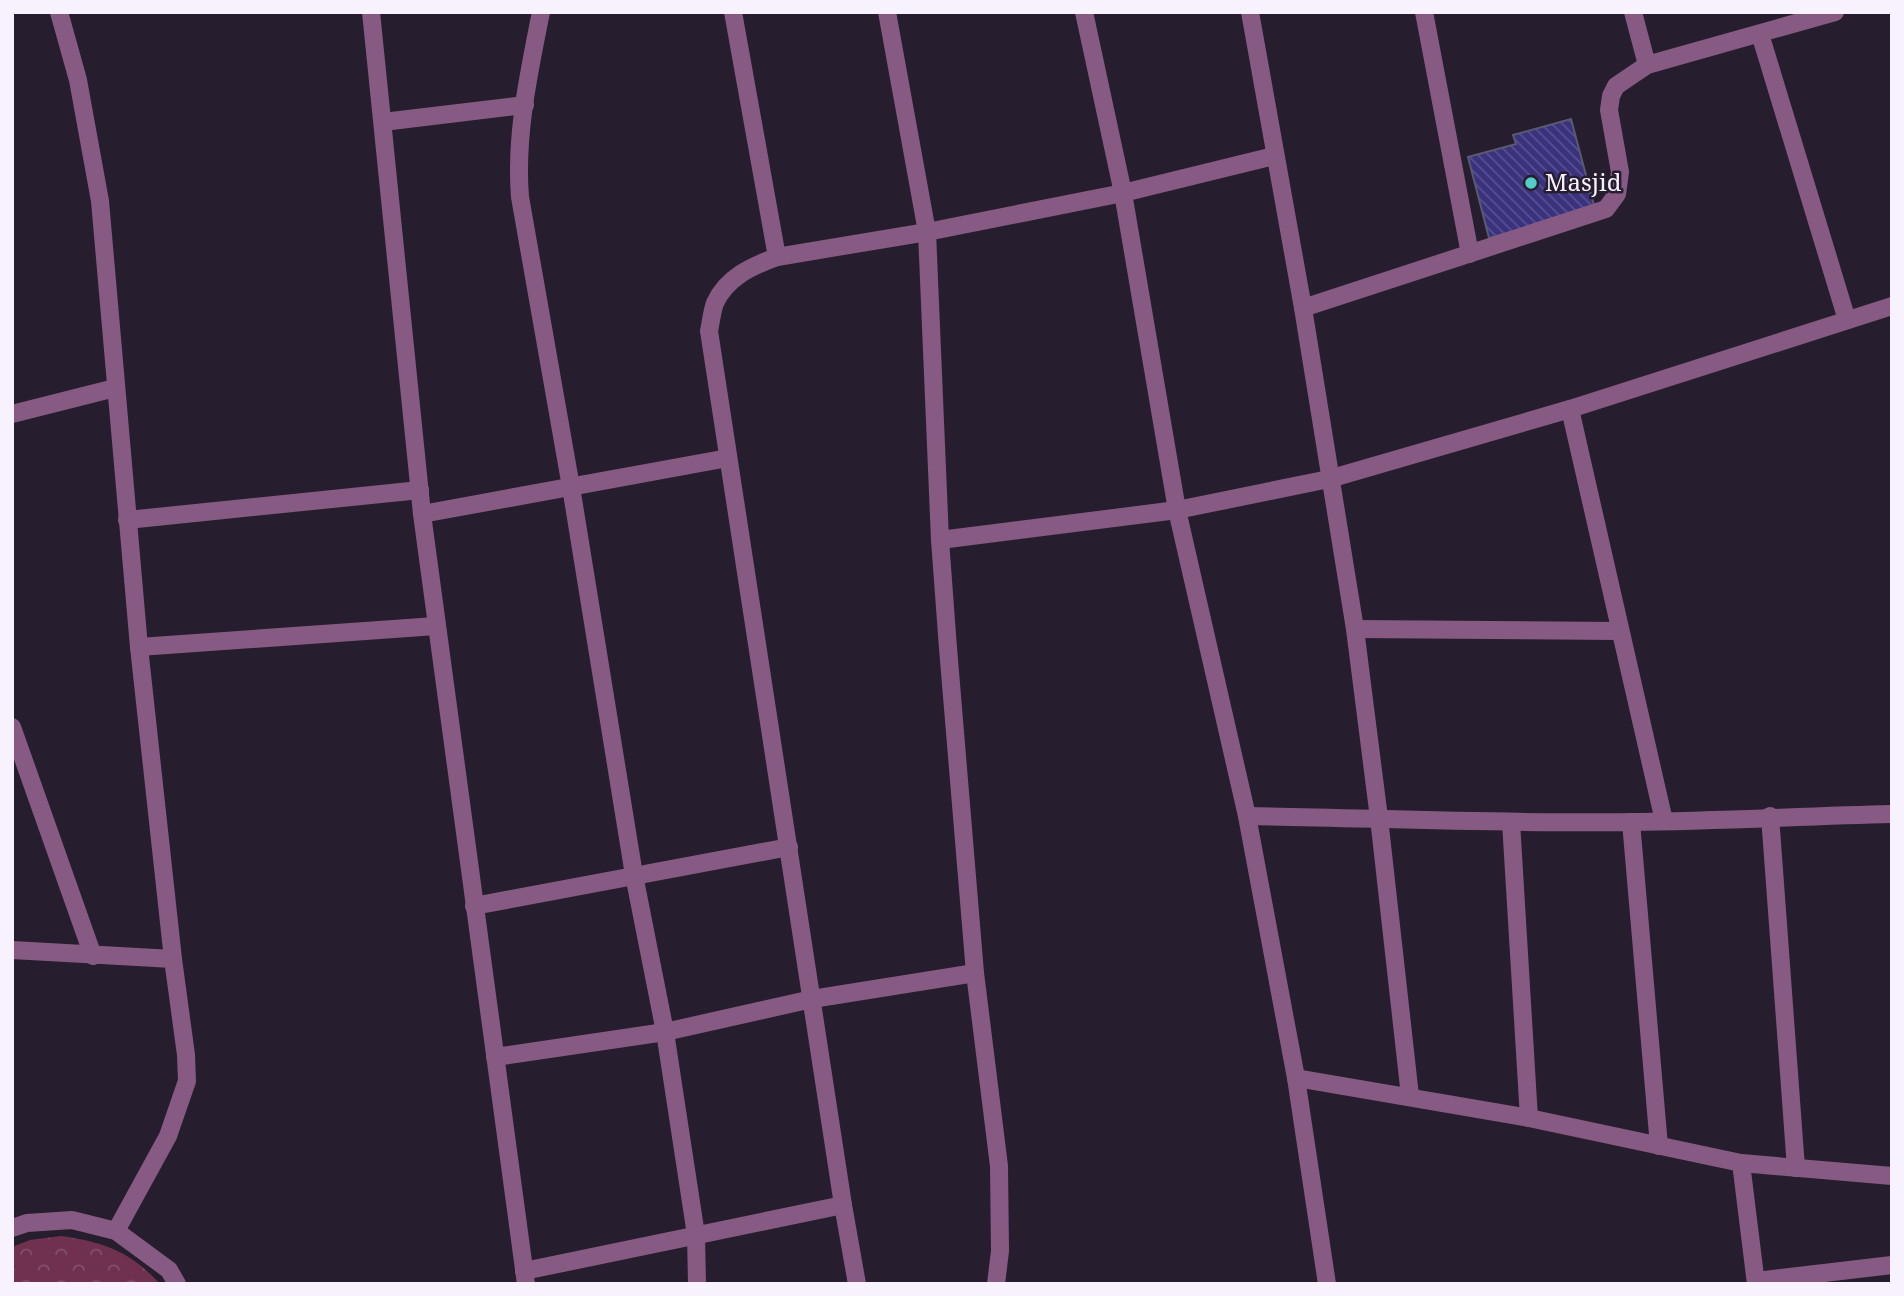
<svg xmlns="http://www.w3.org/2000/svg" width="1904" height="1296" font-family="'Noto Serif',serif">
	<defs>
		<pattern id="park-crowns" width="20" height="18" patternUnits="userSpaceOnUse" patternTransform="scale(1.75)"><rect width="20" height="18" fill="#70314f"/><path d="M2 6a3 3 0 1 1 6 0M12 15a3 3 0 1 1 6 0" fill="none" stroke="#854f69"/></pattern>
		<pattern id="building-back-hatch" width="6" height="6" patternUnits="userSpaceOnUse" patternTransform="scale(1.75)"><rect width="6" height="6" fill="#3b327e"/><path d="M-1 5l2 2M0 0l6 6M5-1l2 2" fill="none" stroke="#585091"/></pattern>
	</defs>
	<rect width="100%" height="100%" fill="#261e2f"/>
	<path fill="url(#park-crowns)" d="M61 1236C103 1242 130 1251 160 1284H12V1247L30 1240Z"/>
	<polygon fill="url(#building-back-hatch)" stroke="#59596f" stroke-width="2" points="1571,119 1595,209 1489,238 1468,157 1516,144 1513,135"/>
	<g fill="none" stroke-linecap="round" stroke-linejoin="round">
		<g stroke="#875a84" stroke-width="18">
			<polyline points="1770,816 1796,1168"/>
			<polyline points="1379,818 1410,1096"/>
			<polyline points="1511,822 1529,1118"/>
			<polyline points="1631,822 1659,1146"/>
		</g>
		<g stroke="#875a84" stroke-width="18">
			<polyline points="59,12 78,80 100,201 139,647 173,959 186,1055 187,1081 168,1136 116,1231"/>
			<polyline points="371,12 422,514 526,1284"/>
			<path d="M541 12C529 73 515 135 520 197L571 487 634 875 665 1032 696 1235 697 1284"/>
			<polyline points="733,12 777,257"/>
			<polyline points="887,12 927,232 940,540 948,648 975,973 999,1166 1000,1251 996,1284"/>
			<polyline points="1084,12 1123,193 1177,510 1247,816 1296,1078 1327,1284"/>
			<polyline points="1250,12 1303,308 1355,629 1379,818"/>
			<polyline points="1424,12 1470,254"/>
			<polyline points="1633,12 1647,65"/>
			<polyline points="1760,34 1847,320"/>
			<polyline points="383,122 525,105"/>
			<polyline points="1303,308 1606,209 1617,194 1620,172 1609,110 1611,96 1616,86 1647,65 1835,12"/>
			<polyline points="1570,409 1664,821"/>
			<polyline points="12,414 115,388"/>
			<polyline points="422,514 728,458"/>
			<polyline points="127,520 420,490"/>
			<polyline points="940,540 1177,510 1329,479 1570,409 1892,306"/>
			<polyline points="1355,629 1619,631"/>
			<polyline points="139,647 436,626"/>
			<polyline points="12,727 93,956"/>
			<path d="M1247 816C1374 818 1503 824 1631 822 1718 821 1805 816 1892 814"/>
			<polyline points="474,906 789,847"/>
			<polyline points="12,950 173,959"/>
			<polyline points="495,1057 665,1032 812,999 975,973"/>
			<polyline points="1296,1078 1529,1118 1741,1163 1892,1176"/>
			<polyline points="1741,1163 1756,1284"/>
			<polyline points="12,1228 27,1223 72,1220 116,1231 169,1270 177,1284"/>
			<polyline points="524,1271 843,1205"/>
			<polyline points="1756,1281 1892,1265"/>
			<path d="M857 1284 843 1205 709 331C711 322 712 311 715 303 727 277 752 266 777 257L927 232 1123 193 1274 156"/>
		</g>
	</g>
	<circle fill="#53cdca" stroke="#261e2f" stroke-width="2.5" cx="1531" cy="183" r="7"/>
	<g text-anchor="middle" stroke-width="5" stroke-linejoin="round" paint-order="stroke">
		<g font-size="24" fill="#f7f2fe" stroke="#261e2f" text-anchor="start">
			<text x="1545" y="191">Masjid</text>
		</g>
	</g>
	<rect width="1904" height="1296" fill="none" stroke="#f7f2fe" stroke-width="28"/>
</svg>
